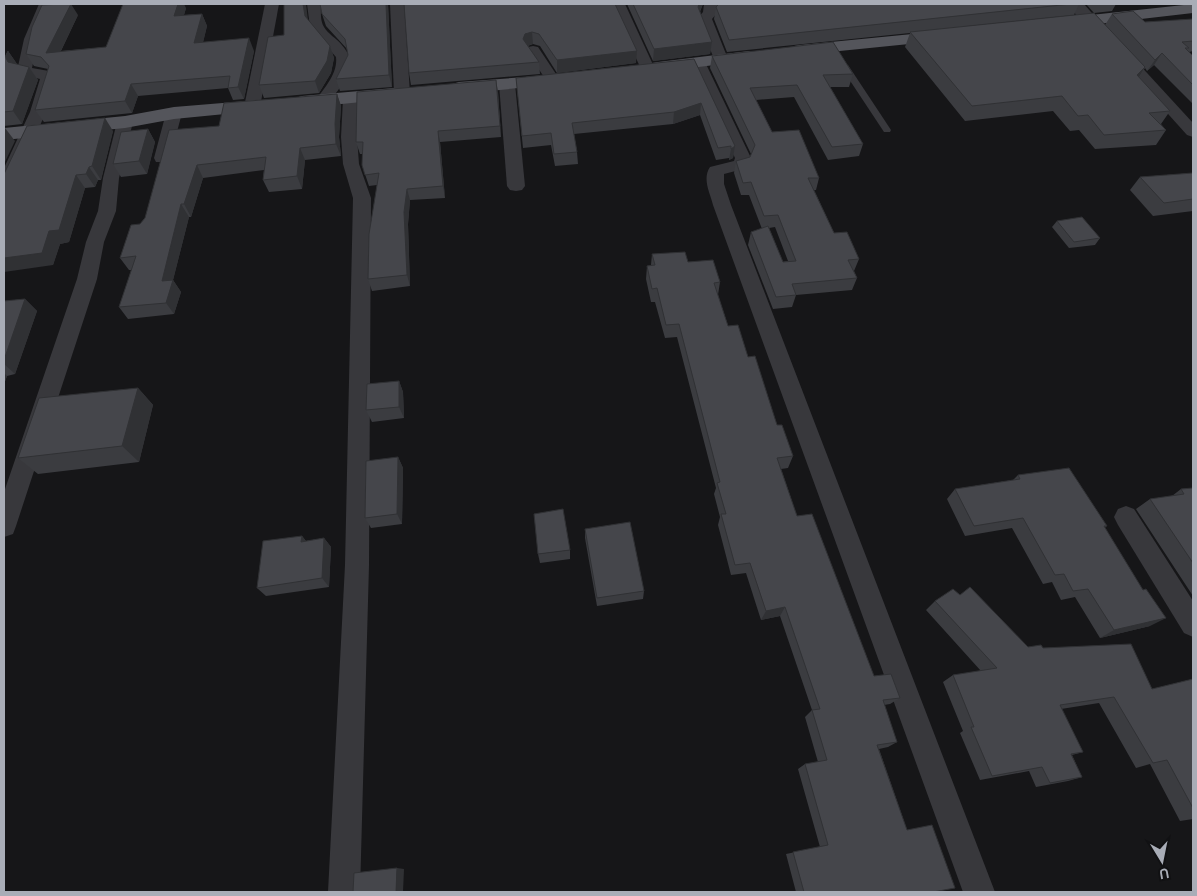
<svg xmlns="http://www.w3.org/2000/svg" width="1197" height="896" font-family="Overpass,sans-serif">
	<rect width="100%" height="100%" fill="#161618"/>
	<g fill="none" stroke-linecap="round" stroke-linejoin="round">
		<polygon fill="#38383c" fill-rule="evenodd" points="842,65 848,65 891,130 890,132 884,132 841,67"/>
		<g fill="#38383c" fill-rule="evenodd">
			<polygon points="39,4 53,4 38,39 32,68 49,71 55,78 46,112 13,186 10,190 4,191 4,168 30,112 40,79 19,74 17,71 24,39"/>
			<polygon points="265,4 279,4 260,107 257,110 247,110 244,107"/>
			<path d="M307 4H321C321 11 320 21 324 27 328 34 336 38 341 44 361 65 342 84 329 103H319L316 100C325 87 338 73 336 57L310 27Z"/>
			<polygon points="390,4 404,4 410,93 407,96 397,96 394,93"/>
			<polygon points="611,4 625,4 655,69 653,72 643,72 641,69"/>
			<polygon points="704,4 718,4 717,13 712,19 728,59 726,62 716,62 714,59 698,18 703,12"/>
			<polygon points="533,46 538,47 560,80 558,83 548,83 526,50 528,47"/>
			<polygon points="1120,48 1125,49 1193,123 1193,137 1187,135 1115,55 1113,52 1115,49"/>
			<path d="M698 58 703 59 705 62 751 158 747 168 724 174V184L731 205 995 892H963L713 205C710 193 702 179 710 167L734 161 735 158 691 62 693 59Z"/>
			<polygon points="507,79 512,81 515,84 525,186 522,190 516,191 510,190 507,186 499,84 502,81"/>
			<polygon points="351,94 356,96 359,99 357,137 359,164 371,198 369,565 360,892 328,892 345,565 353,198 343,164 341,137 343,99 346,96"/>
			<polygon points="174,108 180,110 182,113 170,158 168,162 156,162 154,158 166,113 168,110"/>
			<polygon points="125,117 131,119 133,122 119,178 116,211 104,242 97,279 16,526 13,534 4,537 4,492 77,279 86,242 98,211 103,178 117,122 119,119"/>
			<polygon points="1126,506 1134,509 1193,601 1193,637 1184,633 1118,525 1114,517 1118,509"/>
		</g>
		<polygon fill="#38383c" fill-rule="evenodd" points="1067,4 1084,4 1098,20 1096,24 1084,24"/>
		<g fill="#54555b" fill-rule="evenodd">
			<polygon points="1193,4 1193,13 1063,28 1057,27 1055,23 1057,19 1063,18"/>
			<polygon points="943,31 949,32 952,36 949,40 800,55 794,54 791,50 794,46 800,45"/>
			<polygon points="749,51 755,52 758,56 755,60 658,72 652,71 649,67 652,63 658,62"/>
			<polygon points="553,75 559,76 562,80 559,84 459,94 452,92 450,88 452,84 459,82"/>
			<polygon points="394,88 401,90 403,94 401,98 302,108 295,106 293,102 295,98 302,96"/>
			<polygon points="259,100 266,102 268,106 266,110 174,119 125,128 4,140 4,128 125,116 174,107"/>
		</g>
	</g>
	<g fill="#3b3c40" fill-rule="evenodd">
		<polygon points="305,4 307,19 330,46 334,58 331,73 319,93 264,98 259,85 284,35"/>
		<polygon points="320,4 388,4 392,87 340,91 336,79 348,55 347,49 326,26 322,14"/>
		<polygon points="615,4 636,63 557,73 540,46 533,44 528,46 539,62 540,74 411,85 409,73"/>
		<polygon points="627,4 703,4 700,12 712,42 710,54 653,61"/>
		<polygon points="719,4 1079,4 1074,15 968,26 1105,25 1112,14 1145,22 1193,19 1193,51 1189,52 1193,56 1193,104 1154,65 1147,71 1145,68 1139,78 1170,111 1161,124 1166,130 1156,145 1095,149 1079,130 1070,131 1053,111 965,121 905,47 910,33 727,52 714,19 716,7"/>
		<polygon points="1086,4 1116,4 1112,11 1094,13"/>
		<polygon points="186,8 184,15 202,14 207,26 203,42 254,51 244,99 233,100 228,88 138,96 132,113 44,122 35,110 48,69 34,66 26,54 78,15 61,51 106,47"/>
		<polygon points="8,51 17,64 29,67 38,80 22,124 4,126 4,59"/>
		<path d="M712 56 853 74 849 87H830L863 144 859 156 828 160 794 97 756 100 772 132 819 178 816 190H814L834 233 859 259 854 271 857 278 852 290 796 295 792 307 773 309 748 245 751 232 762 229 749 195H741L734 173 736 161 750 157 751 154 710 68ZM775 227 788 261 783 262 769 228Z"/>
		<polygon points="694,59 735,146 733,158 729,160 729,158 716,160 700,115 673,124 574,134 577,152 578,164 555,166 551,145 523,148 516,78"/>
		<polygon points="498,92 501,137 440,142 445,198 410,200 408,224 410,286 372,291 368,279 377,185 369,186 362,165 362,154 360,154 356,142"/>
		<polygon points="337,94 341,106 339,137 341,156 305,160 302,189 269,192 263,180 264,170 203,178 191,217 189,217 173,280 181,292 174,314 128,319 119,307 132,270 129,270 120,258 140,224 219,126"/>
		<polygon points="148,129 155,142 147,174 121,177 113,164"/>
		<polygon points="113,131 101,180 98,180 95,187 85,188 69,242 60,244 53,265 4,174"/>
		<polygon points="1193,173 1193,211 1153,216 1130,190 1140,177"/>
		<polygon points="1057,221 1100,238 1095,245 1069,248 1052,227"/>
		<polygon points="652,254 688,262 720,282 718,295 728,326 748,357 777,425 793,456 788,468 781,469 797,516 874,676 900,698 890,704 884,705 897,742 888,747 879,749 907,830 933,892 796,892 786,854 820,847 798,769 805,764 818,762 805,717 812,710 780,616 761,620 746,573 731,575 718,525 720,517 714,494 716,488 677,337 665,338 655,302 651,302 646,279 647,266 651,265"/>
		<polygon points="25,299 37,311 15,374 7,376 4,384 4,301"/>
		<polygon points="399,381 403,392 404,418 372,422 366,410"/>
		<polygon points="138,388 153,405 139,462 38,474 18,458"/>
		<polygon points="398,457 403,468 402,524 371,528 365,518"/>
		<polygon points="1018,475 1107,526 1105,527 1150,626 1100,638 1075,597 1061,600 1052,582 1043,584 1012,528 965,536 947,499 955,489 1013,480"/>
		<polygon points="1193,488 1193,596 1136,509 1150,499 1172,496 1181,489"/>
		<polygon points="585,529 644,591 643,599 597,606 585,538"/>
		<polygon points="302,536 306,541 324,538 331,547 329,587 266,596 257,588"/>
		<polygon points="570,550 570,559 540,563 538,554"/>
		<polygon points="960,595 1028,647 1043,648 1152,689 1193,679 1193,819 1180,821 1150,764 1136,768 1099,703 1061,709 1083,752 1072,755 1082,777 1068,781 1036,787 1029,771 980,780 960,733 963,731 943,682 953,675 981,671 926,610 935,601"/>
	</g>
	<g fill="#303134">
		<polygon points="71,4 78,15 54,65 46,53"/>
		<polygon points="177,4 184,4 186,8 180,28 174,16"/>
		<polygon points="303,4 306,4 309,28 305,16"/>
		<polygon points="386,4 388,4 392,87 389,75"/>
		<polygon points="699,4 703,4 696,19 698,7"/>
		<polygon points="202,14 207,26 200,55 194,43"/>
		<polygon points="532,32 533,44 526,46 523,39 525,34"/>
		<polygon points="249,38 254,51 244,99 238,87"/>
		<polygon points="712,42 710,54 653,61 654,49"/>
		<polygon points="330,46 334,58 331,73 319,93 315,81"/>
		<polygon points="8,51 17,64 8,62 6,58"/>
		<polygon points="637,51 636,63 557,73 557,60"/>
		<polygon points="1162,53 1154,65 1147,71 1155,60"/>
		<polygon points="29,67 38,80 22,124 13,111"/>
		<polygon points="1145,67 1136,82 1137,75"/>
		<polygon points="496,80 498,92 501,137 500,126"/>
		<polygon points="131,84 138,96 132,113 125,101"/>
		<polygon points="337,94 341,106 339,137 341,156 336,144 335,124"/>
		<polygon points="701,103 700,115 673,124 674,112"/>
		<polygon points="105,118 113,131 101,180 92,166"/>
		<polygon points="5,128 15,141 4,164 4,129"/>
		<polygon points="148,129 155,142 147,174 139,161"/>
		<polygon points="438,131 440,142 445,198 443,186"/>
		<polygon points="735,146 733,158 729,160 731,149"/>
		<polygon points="300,148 305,160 302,189 297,176"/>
		<polygon points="197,165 203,178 191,217 184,204"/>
		<polygon points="89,167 98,180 95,187 86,174"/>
		<polygon points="76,175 85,188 69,242 60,244 53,265 4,272 4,258"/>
		<polygon points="407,189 410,200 408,224 410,286 407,275 404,212"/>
		<polygon points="181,204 189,217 173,280 181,292 174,314 166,303 162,281"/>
		<polygon points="25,299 37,311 15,374 4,364 4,360"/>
		<polygon points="4,373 7,376 4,384"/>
		<polygon points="399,381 403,392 404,418 399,407"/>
		<polygon points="138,388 153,405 139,462 122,446"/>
		<polygon points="398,457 403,468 402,524 397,514"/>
		<polygon points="302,536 309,545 301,542"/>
		<polygon points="324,538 331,547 329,587 322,578"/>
		<polygon points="785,607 780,616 761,620 766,611"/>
		<polygon points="1166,618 1150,626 1100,638 1114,630"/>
		<polygon points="397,868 404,869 403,892 396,892"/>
	</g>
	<g fill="#45464b" stroke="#303134">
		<polygon points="64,4 71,4 46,53 106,47 123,4 178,4 174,16 202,14 194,43 249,38 238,87 228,88 230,76 131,84 125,101 35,110 49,66 41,57 26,54 32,27 42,5"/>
		<polygon points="284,4 303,4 305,16 330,46 327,61 315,81 259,85 268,37 284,35"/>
		<polygon points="320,4 386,4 389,75 336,79 348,55 345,39 322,14"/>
		<polygon points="404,4 615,4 637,51 557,60 539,34 532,32 525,34 523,39 539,62 409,73"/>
		<polygon points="633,4 699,4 698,7 712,42 654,49"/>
		<polygon points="719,4 1071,4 729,40 716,7"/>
		<polygon points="1133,11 1145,22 1193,19 1193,41 1182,42 1189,48 1185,48 1193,56 1193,85 1162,53 1155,60 1112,14"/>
		<polygon points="1094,13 1145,67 1137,75 1170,111 1149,113 1166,130 1104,135 1088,115 1078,116 1062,96 972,106 910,32"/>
		<polygon points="833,42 853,74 823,75 863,144 832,147 797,85 750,88 772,132 799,130 819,178 808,178 834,233 847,232 859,259 848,260 857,278 792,284 796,295 776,297 751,232 768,226 783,262 796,261 778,215 764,216 751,182 743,183 736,161 750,157 755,145 712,56"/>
		<polygon points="8,51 6,58 8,62 29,67 13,111 4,112 4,59"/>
		<polygon points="694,59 735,146 731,149 731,146 718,148 701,103 674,112 572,123 577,152 554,154 551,133 522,136 516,78"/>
		<polygon points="496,80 500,126 438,131 443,186 407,189 404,212 407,275 368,279 369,234 379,173 365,175 362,165 363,142 356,142 357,92"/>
		<polygon points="337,94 335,124 336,144 300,148 297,176 263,180 266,157 197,165 184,204 181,204 162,281 173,280 166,303 119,307 136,256 120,258 131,225 140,224 145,218 169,130 219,126 224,103"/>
		<polygon points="105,118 92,166 89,167 86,174 76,175 59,230 49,231 42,253 4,258 4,174 27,126"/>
		<polygon points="148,129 139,161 113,164 121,132"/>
		<polygon points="1193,173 1193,199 1164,203 1140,177"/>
		<polygon points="1082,217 1100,238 1074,242 1057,221"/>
		<polygon points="685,252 688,262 713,260 720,282 714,283 728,326 738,325 748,357 755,356 777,425 782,425 793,456 777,458 797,516 812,514 874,676 891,674 900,698 883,700 897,742 877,745 907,830 932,825 955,888 933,892 804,892 793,852 828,845 805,764 827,760 812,710 820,709 785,607 766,611 750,563 735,565 721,514 726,514 717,483 720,482 679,324 666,325 657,288 652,289 647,266 655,265 652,254"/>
		<polygon points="25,299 4,360 4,301"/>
		<polygon points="399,381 399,407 366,410 367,384"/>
		<polygon points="138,388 122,446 18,458 39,398"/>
		<polygon points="398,457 397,514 365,518 366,461"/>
		<polygon points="1069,468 1107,526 1104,526 1143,590 1146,589 1166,618 1114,630 1088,589 1073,591 1064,574 1055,575 1023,518 974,526 955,489 1020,479 1018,475"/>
		<polygon points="1193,488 1193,563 1150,499 1184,494 1181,489"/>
		<polygon points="563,509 570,550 538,554 534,514"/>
		<polygon points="630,522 644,591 597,598 585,529"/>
		<polygon points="302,536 301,542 324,538 322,578 257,588 263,541"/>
		<polygon points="970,587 1028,647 1041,645 1043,648 1131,644 1152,689 1193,679 1193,808 1167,760 1153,763 1114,697 1060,705 1083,752 1071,754 1082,777 1050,783 1042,767 992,776 971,727 974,727 953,675 997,668 935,601 953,589 960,595"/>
		<polygon points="397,868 396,892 353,892 354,873"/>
	</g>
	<rect width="1197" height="896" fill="none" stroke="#a9adb7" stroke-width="10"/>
	<g transform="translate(1162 861) rotate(170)" stroke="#111113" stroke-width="4" paint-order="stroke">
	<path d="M0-4L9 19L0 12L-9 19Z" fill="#a9adb7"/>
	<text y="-8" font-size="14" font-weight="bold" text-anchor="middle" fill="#a9adb7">U</text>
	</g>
</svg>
